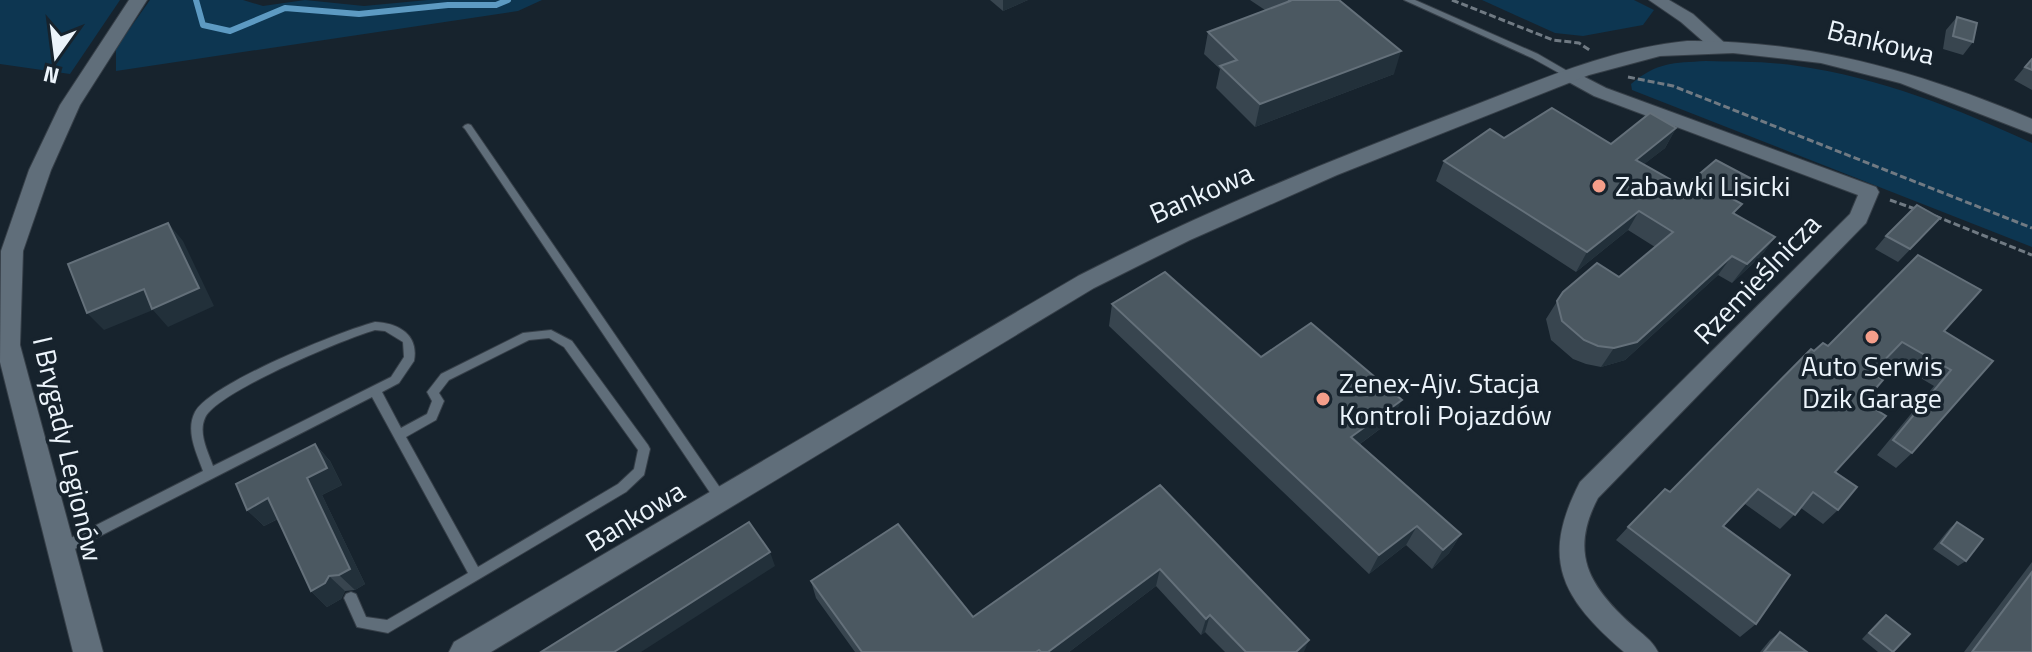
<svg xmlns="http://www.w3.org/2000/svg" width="2032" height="652" font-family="'Titillium Web',sans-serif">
	<rect width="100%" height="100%" fill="#17232d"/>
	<g fill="#0d3651">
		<polygon points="0,0 120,0 70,74 0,64"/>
		<polygon points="150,0 243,0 263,6 305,0 364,6 428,0 542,0 518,11 116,71 116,48"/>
		<polygon points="1482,0 1634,0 1654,10 1643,25 1583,36 1555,33"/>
		<path d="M1706 61C1736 62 1768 61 1798 66 1881 78 1956 108 2032 143V247L1632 90 1631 84C1657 62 1673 63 1706 61Z"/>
	</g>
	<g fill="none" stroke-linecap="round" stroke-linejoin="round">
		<polyline stroke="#5d9ac2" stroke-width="6" points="196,0 203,25 230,31 285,8 359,14 448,5 496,5 508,0"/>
		<defs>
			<g id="lane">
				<polygon points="1404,0 1415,0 1538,54 1576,76 1574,78 1568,78 1532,58"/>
				<polygon points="468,124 471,125 725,495 727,499 725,503 721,504 717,503 465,129 463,127 465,125"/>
				<path d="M375 322C399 323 419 335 414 361L399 383 382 392 401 428 427 414 432 401 427 392 441 374 523 333 551 330 572 341 648 445 650 449 644 475 626 492 388 633 357 627 344 598 346 594 351 592 356 594 366 617 387 620 468 573 372 397 65 554 60 556 55 554 54 550 55 546 203 471C197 454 185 431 195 412 211 383 341 331 375 322ZM375 330 385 331 403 342 404 357 391 377 213 466C208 452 198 433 205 418 215 393 346 338 375 330ZM549 338 564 347 638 450 634 469 618 484 478 567 406 437 436 420 444 401 439 393 449 380 529 340Z"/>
			</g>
			<g id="street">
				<polygon points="1649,0 1669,0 1693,14 1728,46 1725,50 1713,50 1681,22"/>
				<path d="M1571 70 1606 88 1876 187 1879 192 1866 223 1598 498C1569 553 1589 586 1632 625 1642 634 1652 640 1658 652H1624C1561 598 1540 559 1580 482L1850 214 1858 195 1594 96 1565 80 1562 76 1565 72Z"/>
			</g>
			<g id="secondary">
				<polygon points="129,0 147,0 80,105 51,170 23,251 20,345 103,652 73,652 0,362 1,251 29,170 60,105"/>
				<path d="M1687 41C1809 40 1920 72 2032 119V134L1900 83 1821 63 1733 53 1660 56 1589 75 1337 175 1190 240 1094 288 491 652H449L454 642 1078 276C1202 212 1331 160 1462 110 1536 82 1607 49 1687 41Z"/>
			</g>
		</defs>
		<use href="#lane" stroke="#363f48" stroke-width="2"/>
		<use href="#street" stroke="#363f48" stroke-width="2"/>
		<use href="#secondary" stroke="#363f48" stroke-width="2"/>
		<g stroke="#707a83" stroke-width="3" stroke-dasharray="7 3" stroke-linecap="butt">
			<polyline points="1452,0 1553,40 1579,43 1591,51"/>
			<polyline points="1628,77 1673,86 2032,228"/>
			<polyline points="1890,200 1915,209"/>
			<polyline points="1935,216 2032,255"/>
		</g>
		<use href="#lane" fill="#606e7a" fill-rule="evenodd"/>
		<use href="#street" fill="#606e7a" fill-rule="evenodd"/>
		<use href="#secondary" fill="#606e7a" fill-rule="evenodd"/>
	</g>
	<g fill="#38454f">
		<polygon points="990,0 1028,0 1003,11"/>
		<polygon points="1250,0 1339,0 1394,74 1255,127 1216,88 1220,69 1204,54 1208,32 1265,10"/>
		<polygon points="1957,17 1973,42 1963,55 1943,49 1946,30"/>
		<polygon points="2032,58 2032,90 2014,80"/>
		<polygon points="1676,128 1665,148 1644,164 1684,187 1750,178 1734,200 1735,214 1775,237 1761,256 1732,283 1718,275 1625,360 1601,367 1586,364 1573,359 1551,340 1546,319 1563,292 1619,277 1655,247 1628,230 1576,272 1436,181 1444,161 1504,138 1611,144"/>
		<polygon points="1928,231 1898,262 1875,249 1886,236"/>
		<polygon points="1112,304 1261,357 1392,420 1360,444 1461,534 1449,553 1432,569 1406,545 1369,574 1109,326"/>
		<polygon points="1944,331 1993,361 1912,453 1896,468 1877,455 1934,386 1887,358 1872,373 1864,402 1835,472 1838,510 1823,524 1801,508 1780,529 1745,504 1723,526 1756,624 1740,637 1616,540 1628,527 1670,492 1814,351 1828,346"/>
		<polygon points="315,444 330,461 342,485 322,495 365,584 355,590 345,591 341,599 327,607 311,591 278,519 264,526 247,510"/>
		<polygon points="1160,485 1304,652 1225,652 1205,632 1201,635 1156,586 1069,652 855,652 816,598 811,581 973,617"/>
		<polygon points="1957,522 1966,561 1958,566 1933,549 1950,528"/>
		<polygon points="2032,562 2032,652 1964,652"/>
		<polygon points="1886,615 1893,652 1878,652 1862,639 1879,621"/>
		<polygon points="1780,632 1807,652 1760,652 1770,640"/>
	</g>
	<g fill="#22303a">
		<polygon points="1003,0 1028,0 1003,11"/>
		<polygon points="1401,51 1394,74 1255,127 1260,104"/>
		<polygon points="1676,128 1665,148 1625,179 1636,160"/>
		<polygon points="1750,178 1737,198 1716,216 1729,197"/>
		<polygon points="1639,211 1628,230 1576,272 1587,252"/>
		<polygon points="168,223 183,241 214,306 168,327 153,310 104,330 87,313 144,289"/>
		<polygon points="1775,237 1761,256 1732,283 1747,264"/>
		<polygon points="1732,256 1718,275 1625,360 1601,367 1614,348"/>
		<polygon points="1402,400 1392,420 1342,457 1351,437"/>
		<polygon points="315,444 330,461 342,485 322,495 365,584 355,590 339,575 307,478"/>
		<polygon points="268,498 285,515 264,526 247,510"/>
		<polygon points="1417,526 1406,545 1369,574 1379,555"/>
		<polygon points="1461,534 1449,553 1432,569 1443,550"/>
		<polygon points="770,552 775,566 641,652 614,652"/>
		<polygon points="1160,569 1156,586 1069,652 1048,652"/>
		<polygon points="329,576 345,591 341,599 327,607 311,591"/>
		<polygon points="1210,615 1205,632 1201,635 1206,619"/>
		<polygon points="1309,640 1304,652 1296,652"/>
	</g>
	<g fill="#4b5861" stroke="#64707a" stroke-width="2">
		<polygon points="1289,0 1339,0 1401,51 1260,104 1220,66 1237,60 1208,32 1290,1"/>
		<polygon points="1957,17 1977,23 1973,42 1953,36"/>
		<polygon points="2032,59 2032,70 2025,67"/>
		<polygon points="1552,108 1611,144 1650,113 1676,128 1636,160 1684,187 1716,160 1750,178 1729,197 1742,204 1733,213 1775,237 1747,264 1732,256 1637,342 1614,348 1598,346 1584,340 1562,321 1557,301 1563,292 1597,263 1619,277 1673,232 1639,211 1587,252 1444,161 1490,129 1504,138"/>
		<polygon points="1917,205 1940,218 1910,249 1886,236"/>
		<polygon points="168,223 199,288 152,309 144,289 87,313 68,264"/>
		<polygon points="1918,255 1981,290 1944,331 1993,361 1912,453 1893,440 1951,370 1902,342 1872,373 1883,380 1864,402 1886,416 1835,472 1857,487 1838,510 1813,492 1795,515 1758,489 1723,526 1790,575 1756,624 1628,527 1665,489 1670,492 1811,349 1814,351 1823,343 1828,346"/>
		<polygon points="1165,272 1261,357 1311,323 1402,400 1351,437 1461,534 1443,550 1417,526 1379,555 1112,304"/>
		<polygon points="315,444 327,468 307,478 350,569 339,575 329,576 325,583 311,591 268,498 247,510 236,484"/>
		<polygon points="1160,485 1309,640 1296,652 1246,652 1210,615 1206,619 1160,569 1048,652 1041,652 1039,650 1036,652 862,652 811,581 898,524 973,617"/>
		<polygon points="749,522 770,552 614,652 541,652"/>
		<polygon points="1957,522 1983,539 1966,561 1941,543"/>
		<polygon points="2032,572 2032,652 1972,652"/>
		<polygon points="1886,615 1910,634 1893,652 1869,633"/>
		<polygon points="1780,632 1807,652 1764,652"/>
	</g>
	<g fill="#f49e8a" stroke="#17232d" stroke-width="3">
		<circle cx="1599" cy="186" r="8"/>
		<circle cx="1872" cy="337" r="8"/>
		<circle cx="1323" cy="399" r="8"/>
	</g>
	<g text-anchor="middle" stroke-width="7" stroke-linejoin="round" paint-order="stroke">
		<g font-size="28" fill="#ecf4fb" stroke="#17232d">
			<text transform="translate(1881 42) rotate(14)" y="10">Bankowa</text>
			<text transform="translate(1201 193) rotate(-24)" y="10">Bankowa</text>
			<text transform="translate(1757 279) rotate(-46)" y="10">Rzemieślnicza</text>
			<text transform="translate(68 449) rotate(77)" y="10">I Brygady Legionów</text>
			<text transform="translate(635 516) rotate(-31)" y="10">Bankowa</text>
		</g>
		<g font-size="28" fill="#ecf4fb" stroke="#17232d" text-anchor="start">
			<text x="1615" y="196">Zabawki Lisicki</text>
			<text x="1872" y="376" text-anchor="middle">Auto Serwis<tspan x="1872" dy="32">Dzik Garage</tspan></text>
			<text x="1339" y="393">Zenex-Ajv. Stacja<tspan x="1339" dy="32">Kontroli Pojazdów</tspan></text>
		</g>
	</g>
	<g transform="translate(56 56) rotate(194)" stroke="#17232d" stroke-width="6" paint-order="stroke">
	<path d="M0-6L14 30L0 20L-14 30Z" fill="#ecf4fb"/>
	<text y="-12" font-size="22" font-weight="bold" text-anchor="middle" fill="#ecf4fb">N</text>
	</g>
</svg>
